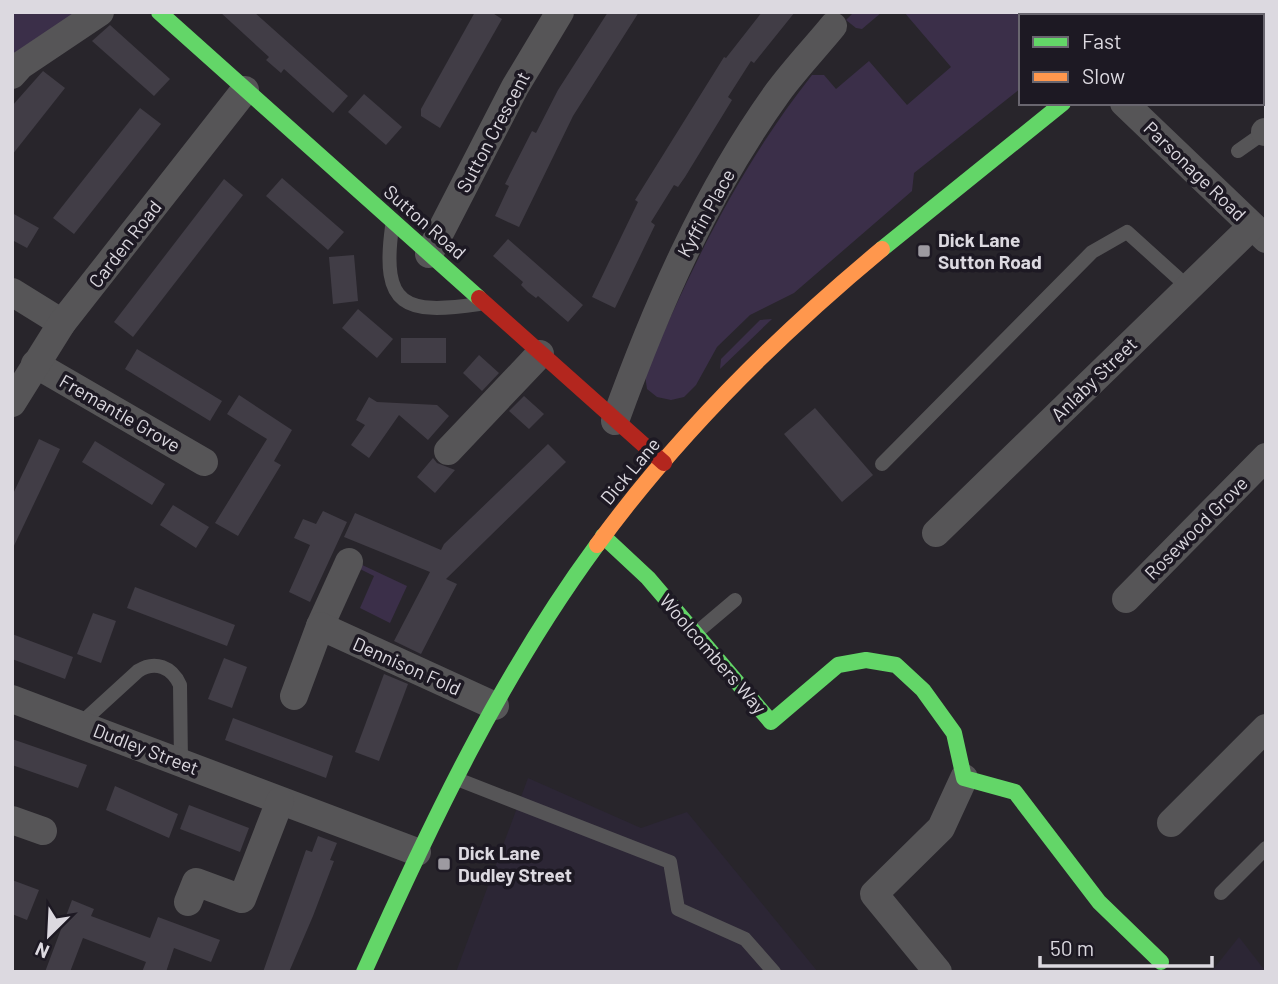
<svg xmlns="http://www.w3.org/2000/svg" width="1278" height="984" font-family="Barlow,sans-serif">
	<rect width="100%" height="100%" fill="#28252b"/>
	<g fill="#2c2635">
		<polygon points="528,778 641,828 687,812 818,972 456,972"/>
		<polygon points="1239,937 1266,972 1211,972"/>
	</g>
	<g fill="#3b2f49">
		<polygon points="12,12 79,12 12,57"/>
		<polygon points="854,12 882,12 862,29 856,28 846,20"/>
		<path d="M904 12H1114L1110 16H1021V88L914 173 912 191 794 293 750 315 717 347 696 385 684 397 671 400 657 397 647 389 645 375C692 266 738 169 812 75H824L836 89 869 61 907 105 951 67Z"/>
		<polygon points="772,319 720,369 721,359 760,320"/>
		<polygon points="358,563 407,586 390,623 360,608 374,576 356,567"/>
	</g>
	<g fill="#413d46">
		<polygon points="220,12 254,12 348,96 333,113 284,69 281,73 266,60 269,57"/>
		<polygon points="475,12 491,12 502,19 440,128 421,116 421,109"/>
		<polygon points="608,12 639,12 573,116 519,227 495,216 509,186 505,184 532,131 536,133 558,90"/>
		<polygon points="762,12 795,12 754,63 751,61 728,97 732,100 685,177 678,187 674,185 651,222 655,225 615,308 592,297 638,202 635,200 724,57 726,58"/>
		<polygon points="110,25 170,79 154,96 92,41"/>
		<polygon points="43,71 65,88 12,155 12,106"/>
		<polygon points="364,94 402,127 386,145 348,112"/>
		<polygon points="140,108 161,124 74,234 53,218"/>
		<polygon points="282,178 344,232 328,250 266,196"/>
		<polygon points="224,179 243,195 133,337 114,322"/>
		<polygon points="12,213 39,228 27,248 12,240"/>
		<polygon points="508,239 583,305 568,322 538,296 536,298 528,292 521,285 523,282 493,256"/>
		<polygon points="354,255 358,301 333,304 329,257"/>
		<polygon points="358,309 393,339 377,358 342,328"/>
		<rect x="401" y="338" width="45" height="25"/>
		<polygon points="137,349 222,401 210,421 125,369"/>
		<polygon points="479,355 499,373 482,391 463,373"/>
		<polygon points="239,395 292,430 274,461 281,465 238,536 215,523 267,439 227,414"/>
		<polygon points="524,396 544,414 529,429 509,411"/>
		<polygon points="369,397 377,402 437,405 449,416 428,440 399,415 369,458 351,445 365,425 356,420"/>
		<polygon points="815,408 873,475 842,502 784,434"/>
		<polygon points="39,439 60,449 12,550 12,496"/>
		<polygon points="95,441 165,484 152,505 82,462"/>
		<polygon points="548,444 566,462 446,579 457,584 421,654 394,641 430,572 344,537 355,513 441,550 444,544"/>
		<polygon points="433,458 437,463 455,470 435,493 417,477"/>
		<polygon points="173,505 209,527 196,548 160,525"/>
		<polygon points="323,511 347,522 310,602 289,592 310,545 294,538 303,519 316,524"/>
		<polygon points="135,587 235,625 227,646 127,608"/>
		<polygon points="93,613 116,621 101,663 77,654"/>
		<polygon points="12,634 73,657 65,679 12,659"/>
		<polygon points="224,658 247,667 232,708 208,699"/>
		<polygon points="384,674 408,684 379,761 355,752"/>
		<polygon points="233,718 333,756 326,778 225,740"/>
		<polygon points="12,739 87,765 78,788 12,765"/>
		<polygon points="115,786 178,814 169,838 106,810"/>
		<polygon points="189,805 249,828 240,852 180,829"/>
		<polygon points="318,836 337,843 330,860 334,861 313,916 289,972 263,972 306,850 312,852"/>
		<polygon points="12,880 39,890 27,920 12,914"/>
		<polygon points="72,900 94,909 91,916 150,938 158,917 220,940 211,962 174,948 166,972 142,972 146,962 83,938 70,972 45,972"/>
	</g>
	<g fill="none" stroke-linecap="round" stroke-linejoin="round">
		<g stroke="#565557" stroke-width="14">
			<polyline points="1238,151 1265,132"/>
			<path d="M392 227C381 307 405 315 479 304"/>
			<polyline points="882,464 1092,252 1127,232 1189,288"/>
			<polyline points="696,633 735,600"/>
			<path d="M80 724 138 671C155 660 172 667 180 685L181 763"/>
			<polyline points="457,779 670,862 678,909 745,939 774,972"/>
			<polyline points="1221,893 1266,848"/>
		</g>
		<g stroke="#565557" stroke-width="28">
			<polyline points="12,75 21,65 100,12"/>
			<polyline points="1124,103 1266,239"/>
			<polyline points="1265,132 1266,132"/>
			<polyline points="429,254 515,87 560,12"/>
			<polyline points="12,292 62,323"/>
			<polyline points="35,364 204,462"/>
			<polyline points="12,403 62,323 245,90"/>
			<path d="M615 421C657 305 706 192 778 92 795 69 815 48 833 26"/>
			<polyline points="448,451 540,354"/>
			<polyline points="936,533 1252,226"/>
			<polyline points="1126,599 1266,457"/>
			<polyline points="320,626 349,562"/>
			<polyline points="294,696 320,626 495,706"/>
			<polyline points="12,699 417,852"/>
			<polyline points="12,820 43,831"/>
			<polyline points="1171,823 1266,728"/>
			<polyline points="188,902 196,882 242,899 280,801"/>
			<polyline points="938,972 874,894 941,828 964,778"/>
		</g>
		<g stroke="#63d668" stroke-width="16">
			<polyline points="159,12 479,298"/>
			<polyline points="1171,16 1176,12"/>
			<polyline points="882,249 1063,103"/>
			<polyline points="603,536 648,578 771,722 838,665 866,660 896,665 923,690 954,733 964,778 1015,792 1099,902 1161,962"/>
			<path d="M364 972C431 823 500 677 597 545"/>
		</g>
		<path stroke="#ff974d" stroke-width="16" d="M597 545C678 434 776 337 882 249"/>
		<polyline stroke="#b3261e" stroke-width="16" points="479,298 664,463"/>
	</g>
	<g fill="#9d9aa1" stroke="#1d1923" stroke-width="2.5">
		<rect x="917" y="244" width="14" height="14" rx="3.5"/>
		<rect x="437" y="857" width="14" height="14" rx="3.5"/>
	</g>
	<g text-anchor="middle" stroke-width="7" stroke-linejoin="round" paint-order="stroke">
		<g font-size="19" fill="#dcd9e0" stroke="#1d1923">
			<text transform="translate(493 132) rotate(-62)" y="7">Sutton Crescent</text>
			<text transform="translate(1195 171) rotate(44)" y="7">Parsonage Road</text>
			<text transform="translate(706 213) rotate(-61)" y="7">Kyffin Place</text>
			<text transform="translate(425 222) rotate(41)" y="7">Sutton Road</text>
			<text transform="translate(125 244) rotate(-52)" y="7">Carden Road</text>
			<text transform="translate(1094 379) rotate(-44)" y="7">Anlaby Street</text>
			<text transform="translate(120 413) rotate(30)" y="7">Fremantle Grove</text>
			<text transform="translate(630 471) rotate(-50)" y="7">Dick Lane</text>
			<text transform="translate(1196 528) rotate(-45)" y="7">Rosewood Grove</text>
			<text transform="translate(713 654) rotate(49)" y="7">Woolcombers Way</text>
			<text transform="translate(407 666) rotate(24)" y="7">Dennison Fold</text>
			<text transform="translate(146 749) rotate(21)" y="7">Dudley Street</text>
		</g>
		<g font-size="19" font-weight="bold" fill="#dcd9e0" stroke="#1d1923" text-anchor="start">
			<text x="938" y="247">Dick Lane<tspan x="938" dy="22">Sutton Road</tspan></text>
			<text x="458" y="860">Dick Lane<tspan x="458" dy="22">Dudley Street</tspan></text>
		</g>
	</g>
	<rect width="1278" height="984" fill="none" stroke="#dcd9e0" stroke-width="28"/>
	<rect x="1019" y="14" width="245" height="91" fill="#1d1923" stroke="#69666f" stroke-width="2"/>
	<rect x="1033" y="37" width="35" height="10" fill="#63d668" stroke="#69666f" stroke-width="2"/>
	<text x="1082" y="49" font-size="21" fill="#dcd9e0">Fast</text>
	<rect x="1033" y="72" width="35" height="10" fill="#ff974d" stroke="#69666f" stroke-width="2"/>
	<text x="1082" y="84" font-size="21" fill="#dcd9e0">Slow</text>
	<g transform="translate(49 935) rotate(204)" stroke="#1d1923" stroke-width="5" paint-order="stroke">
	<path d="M0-5L12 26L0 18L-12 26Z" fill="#dcd9e0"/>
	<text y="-10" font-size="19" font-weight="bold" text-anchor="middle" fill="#dcd9e0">N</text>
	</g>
	<path d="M1040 956v10h172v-10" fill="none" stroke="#dcd9e0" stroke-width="3.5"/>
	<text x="1050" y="956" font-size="21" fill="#dcd9e0" stroke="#1d1923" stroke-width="5" paint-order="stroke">50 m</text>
</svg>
